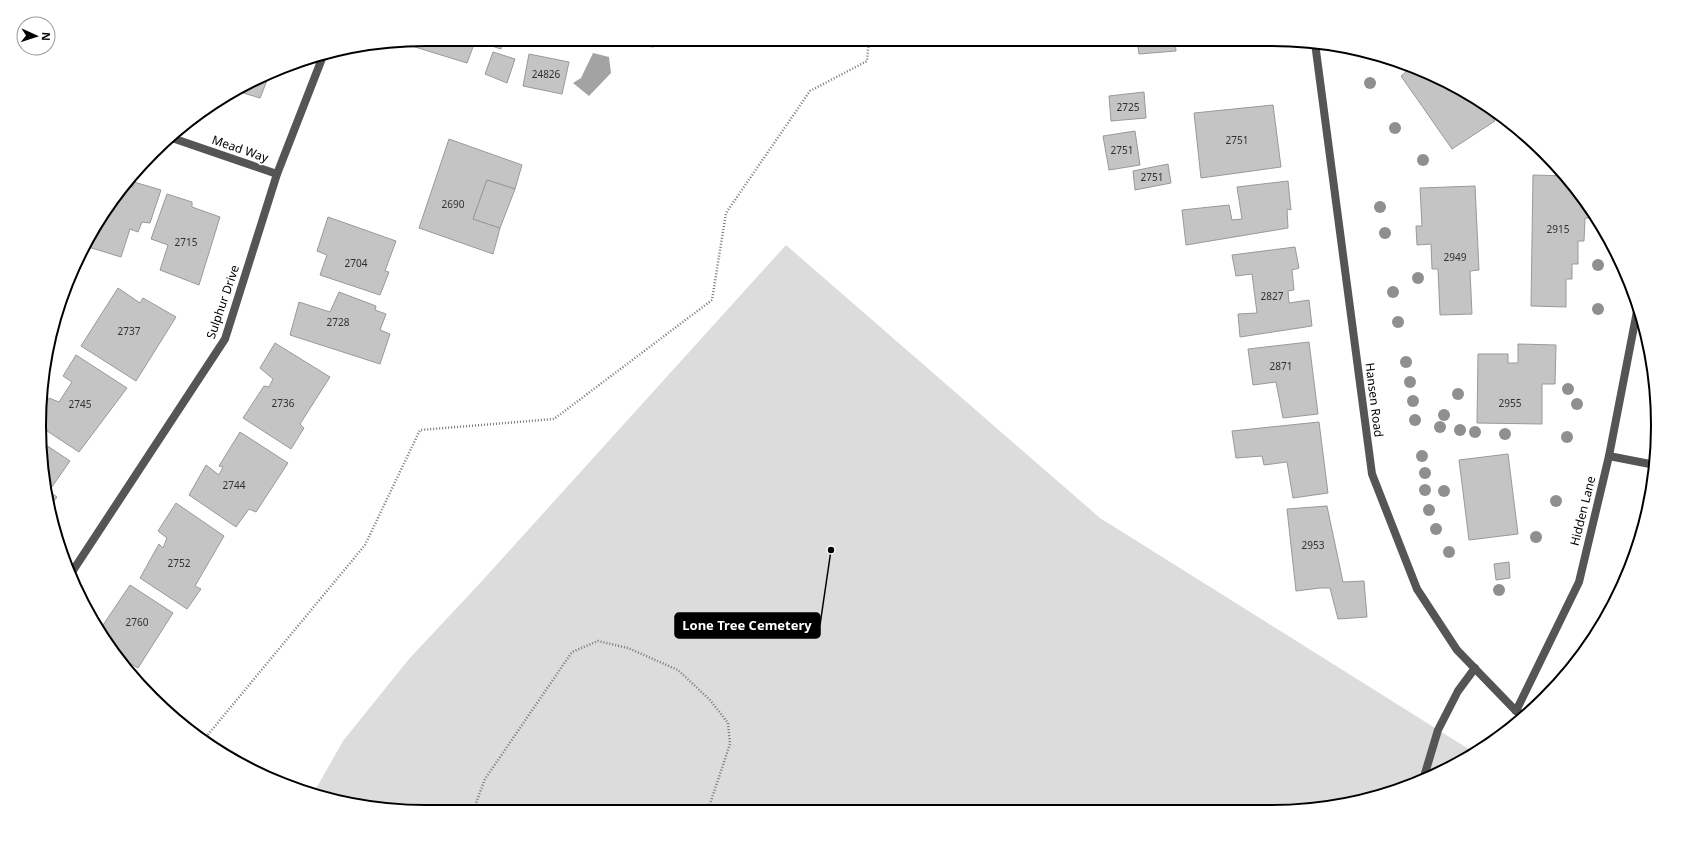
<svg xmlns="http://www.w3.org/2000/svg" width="1697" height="851" font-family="'Noto Sans',sans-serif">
	<rect width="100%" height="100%" fill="#fff"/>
	<polygon fill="#dcdcdc" points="786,245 1100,518 1475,753 1419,783 1322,809 400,811 326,799 313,794 343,741 409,659 481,582"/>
	<polygon fill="#a3a3a3" points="593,53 609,57 611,73 589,96 573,83 581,78"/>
	<g fill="#c4c4c4" stroke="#999">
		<polygon points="426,39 476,39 467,63 402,43"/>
		<polygon points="487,39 504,39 501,49 485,44"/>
		<polygon points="624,39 655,39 654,47 624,44"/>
		<polygon points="1137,40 1175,40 1176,51 1139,54"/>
		<polygon points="493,52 515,59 507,83 485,74"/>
		<polygon points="529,54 569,62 562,94 523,86"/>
		<polygon points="1405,65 1442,79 1485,105 1495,121 1452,149 1401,76 1407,71"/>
		<polygon points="268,78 260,98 240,92"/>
		<polygon points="1144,92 1146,118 1111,121 1109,96"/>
		<polygon points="1273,105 1281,167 1201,178 1194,113"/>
		<polygon points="1135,131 1140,165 1109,170 1103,136"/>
		<polygon points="449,139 522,165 515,189 487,180 473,219 500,228 493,254 419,228"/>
		<polygon points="1168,164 1171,183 1135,190 1133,171"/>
		<polygon points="1533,175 1566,176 1593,214 1593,218 1585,218 1584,241 1578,241 1578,264 1572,264 1572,279 1566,279 1566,307 1531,306"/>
		<polygon points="487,180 515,189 500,228 473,219"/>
		<polygon points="1288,181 1291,210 1287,209 1288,228 1186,245 1182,210 1229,205 1232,220 1242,219 1237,187"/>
		<polygon points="134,182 161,190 150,223 142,222 138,232 130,229 121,257 85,246 104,211 128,186 133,187"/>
		<polygon points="1475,186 1479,270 1470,271 1472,314 1440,315 1438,269 1432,269 1431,244 1417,245 1416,226 1422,226 1420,188"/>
		<polygon points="167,194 192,202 192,207 220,217 199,285 160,270 168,245 151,239"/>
		<polygon points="328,217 396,241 385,271 389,272 380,295 320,275 327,255 317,251"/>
		<polygon points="1295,247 1299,268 1292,270 1294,290 1288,291 1289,303 1309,300 1312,326 1240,337 1238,314 1257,313 1252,274 1236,276 1232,255"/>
		<polygon points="118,288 140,303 143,298 176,317 136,381 81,346"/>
		<polygon points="339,292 376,306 375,310 386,314 380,330 390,334 380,364 290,335 299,302 330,312"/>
		<polygon points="1309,342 1318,414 1283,418 1276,382 1253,385 1248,349"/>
		<polygon points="275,343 330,377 300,424 304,428 291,449 243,418 264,386 269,387 273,379 260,368"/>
		<polygon points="1518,344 1556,345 1555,384 1542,384 1542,424 1477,423 1478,354 1508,354 1508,363 1518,363"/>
		<polygon points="76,355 127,388 79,452 44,429 45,406 49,398 59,402 72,382 63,376"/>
		<polygon points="1319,422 1328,493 1293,498 1287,462 1264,465 1262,456 1236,458 1232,431"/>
		<polygon points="240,432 288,463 256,512 249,509 236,527 189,495 206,465 219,475 223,467 219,466"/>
		<polygon points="43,443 70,461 49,491 57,497 51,505 42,476"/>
		<polygon points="1508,454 1518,534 1469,540 1459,460"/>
		<polygon points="176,503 224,536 195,586 201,589 187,609 140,578 159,544 163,548 167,538 158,531"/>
		<polygon points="1327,506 1343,582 1364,581 1367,617 1338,619 1330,588 1320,588 1296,591 1287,509"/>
		<polygon points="1509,562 1510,578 1496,580 1494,564"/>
		<polygon points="130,585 173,613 138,668 117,656 99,631"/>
	</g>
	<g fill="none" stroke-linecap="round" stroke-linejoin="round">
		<g stroke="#777" stroke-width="2.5" stroke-dasharray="1 2" stroke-linecap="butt">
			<polyline points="206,737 365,545 420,430 554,419 712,300 726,213 810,91 867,61 869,39"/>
			<polyline points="473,811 485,779 572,652 598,641 628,648 678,670 710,700 728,723 730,744 708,810"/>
		</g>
		<polyline stroke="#555" stroke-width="8" points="1423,780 1438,730 1458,691 1475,668"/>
		<g stroke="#555" stroke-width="8">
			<polyline points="172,138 277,174"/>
			<polyline points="1609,456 1655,465"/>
			<polyline points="72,572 225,339 277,174 323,56"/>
			<polyline points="1516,711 1579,582 1609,456 1638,306"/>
		</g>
		<polyline stroke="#555" stroke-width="8" points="1315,43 1372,474 1417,589 1457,650 1516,711 1523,715"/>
	</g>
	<g fill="#8f8f8f">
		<circle cx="1370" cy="83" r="6"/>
		<circle cx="1395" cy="128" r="6"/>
		<circle cx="1423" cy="160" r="6"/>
		<circle cx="1380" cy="207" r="6"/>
		<circle cx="1385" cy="233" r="6"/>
		<circle cx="1598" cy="265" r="6"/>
		<circle cx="1418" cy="278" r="6"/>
		<circle cx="1393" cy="292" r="6"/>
		<circle cx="1598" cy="309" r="6"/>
		<circle cx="1398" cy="322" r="6"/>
		<circle cx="1406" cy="362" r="6"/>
		<circle cx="1410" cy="382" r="6"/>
		<circle cx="1568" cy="389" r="6"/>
		<circle cx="1458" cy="394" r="6"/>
		<circle cx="1413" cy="401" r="6"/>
		<circle cx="1577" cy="404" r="6"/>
		<circle cx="1444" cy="415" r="6"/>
		<circle cx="1415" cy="420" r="6"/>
		<circle cx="1440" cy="427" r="6"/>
		<circle cx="1460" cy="430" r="6"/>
		<circle cx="1475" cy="432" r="6"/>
		<circle cx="1505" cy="434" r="6"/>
		<circle cx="1567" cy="437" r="6"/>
		<circle cx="1422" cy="456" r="6"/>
		<circle cx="1425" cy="473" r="6"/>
		<circle cx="1425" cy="490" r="6"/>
		<circle cx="1444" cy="491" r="6"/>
		<circle cx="1556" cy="501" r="6"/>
		<circle cx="1429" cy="510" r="6"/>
		<circle cx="1436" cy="529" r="6"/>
		<circle cx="1536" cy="537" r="6"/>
		<circle cx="1449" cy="552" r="6"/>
		<circle cx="1499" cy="590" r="6"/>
	</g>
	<g text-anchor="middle" stroke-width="3.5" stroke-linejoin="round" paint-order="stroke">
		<g font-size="10" fill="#313131">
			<text x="546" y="78">24826</text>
			<text x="1128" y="111">2725</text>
			<text x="1237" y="144">2751</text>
			<text x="1122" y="154">2751</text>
			<text x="1152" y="181">2751</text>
			<text x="453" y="208">2690</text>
			<text x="1558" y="233">2915</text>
			<text x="186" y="246">2715</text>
			<text x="1455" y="261">2949</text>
			<text x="356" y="267">2704</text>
			<text x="1272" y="300">2827</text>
			<text x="338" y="326">2728</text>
			<text x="129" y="335">2737</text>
			<text x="1281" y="370">2871</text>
			<text x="283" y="407">2736</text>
			<text x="1510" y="407">2955</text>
			<text x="80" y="408">2745</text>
			<text x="234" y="489">2744</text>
			<text x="1313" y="549">2953</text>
			<text x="179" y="567">2752</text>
			<text x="137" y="626">2760</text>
		</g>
		<g font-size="12" fill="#000" stroke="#fff">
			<text transform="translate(240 149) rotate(19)" y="4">Mead Way</text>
			<text transform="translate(223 302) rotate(-71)" y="4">Sulphur Drive</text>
			<text transform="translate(1374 400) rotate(83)" y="4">Hansen Road</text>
			<text transform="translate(1583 511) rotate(-76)" y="4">Hidden Lane</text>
		</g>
	</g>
	<path d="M0 0H1697V851H0ZM425 46H1272A379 379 0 0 1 1651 425V426A379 379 0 0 1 1272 805H425A379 379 0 0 1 46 426V425A379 379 0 0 1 425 46Z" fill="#fff" fill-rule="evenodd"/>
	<path fill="none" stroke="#000" stroke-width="2" d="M425 46H1272A379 379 0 0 1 1651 425V426A379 379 0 0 1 1272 805H425A379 379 0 0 1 46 426V425A379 379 0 0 1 425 46Z"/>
	<path fill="none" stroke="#000" stroke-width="1.5" d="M831 550L820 625"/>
	<circle fill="#000" stroke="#fff" stroke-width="1.5" cx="831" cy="550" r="4"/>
	<rect fill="#000" stroke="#000" stroke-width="1.5" x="675" y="613" width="145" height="25" rx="4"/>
	<g font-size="13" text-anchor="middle" font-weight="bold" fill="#fff">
		<text x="747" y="630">Lone Tree Cemetery</text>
	</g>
	<g transform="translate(36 36) rotate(93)"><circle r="19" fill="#ffffff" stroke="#999999"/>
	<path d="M0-3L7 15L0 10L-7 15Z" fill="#000000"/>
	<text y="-6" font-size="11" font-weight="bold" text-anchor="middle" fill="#000000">N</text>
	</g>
</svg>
